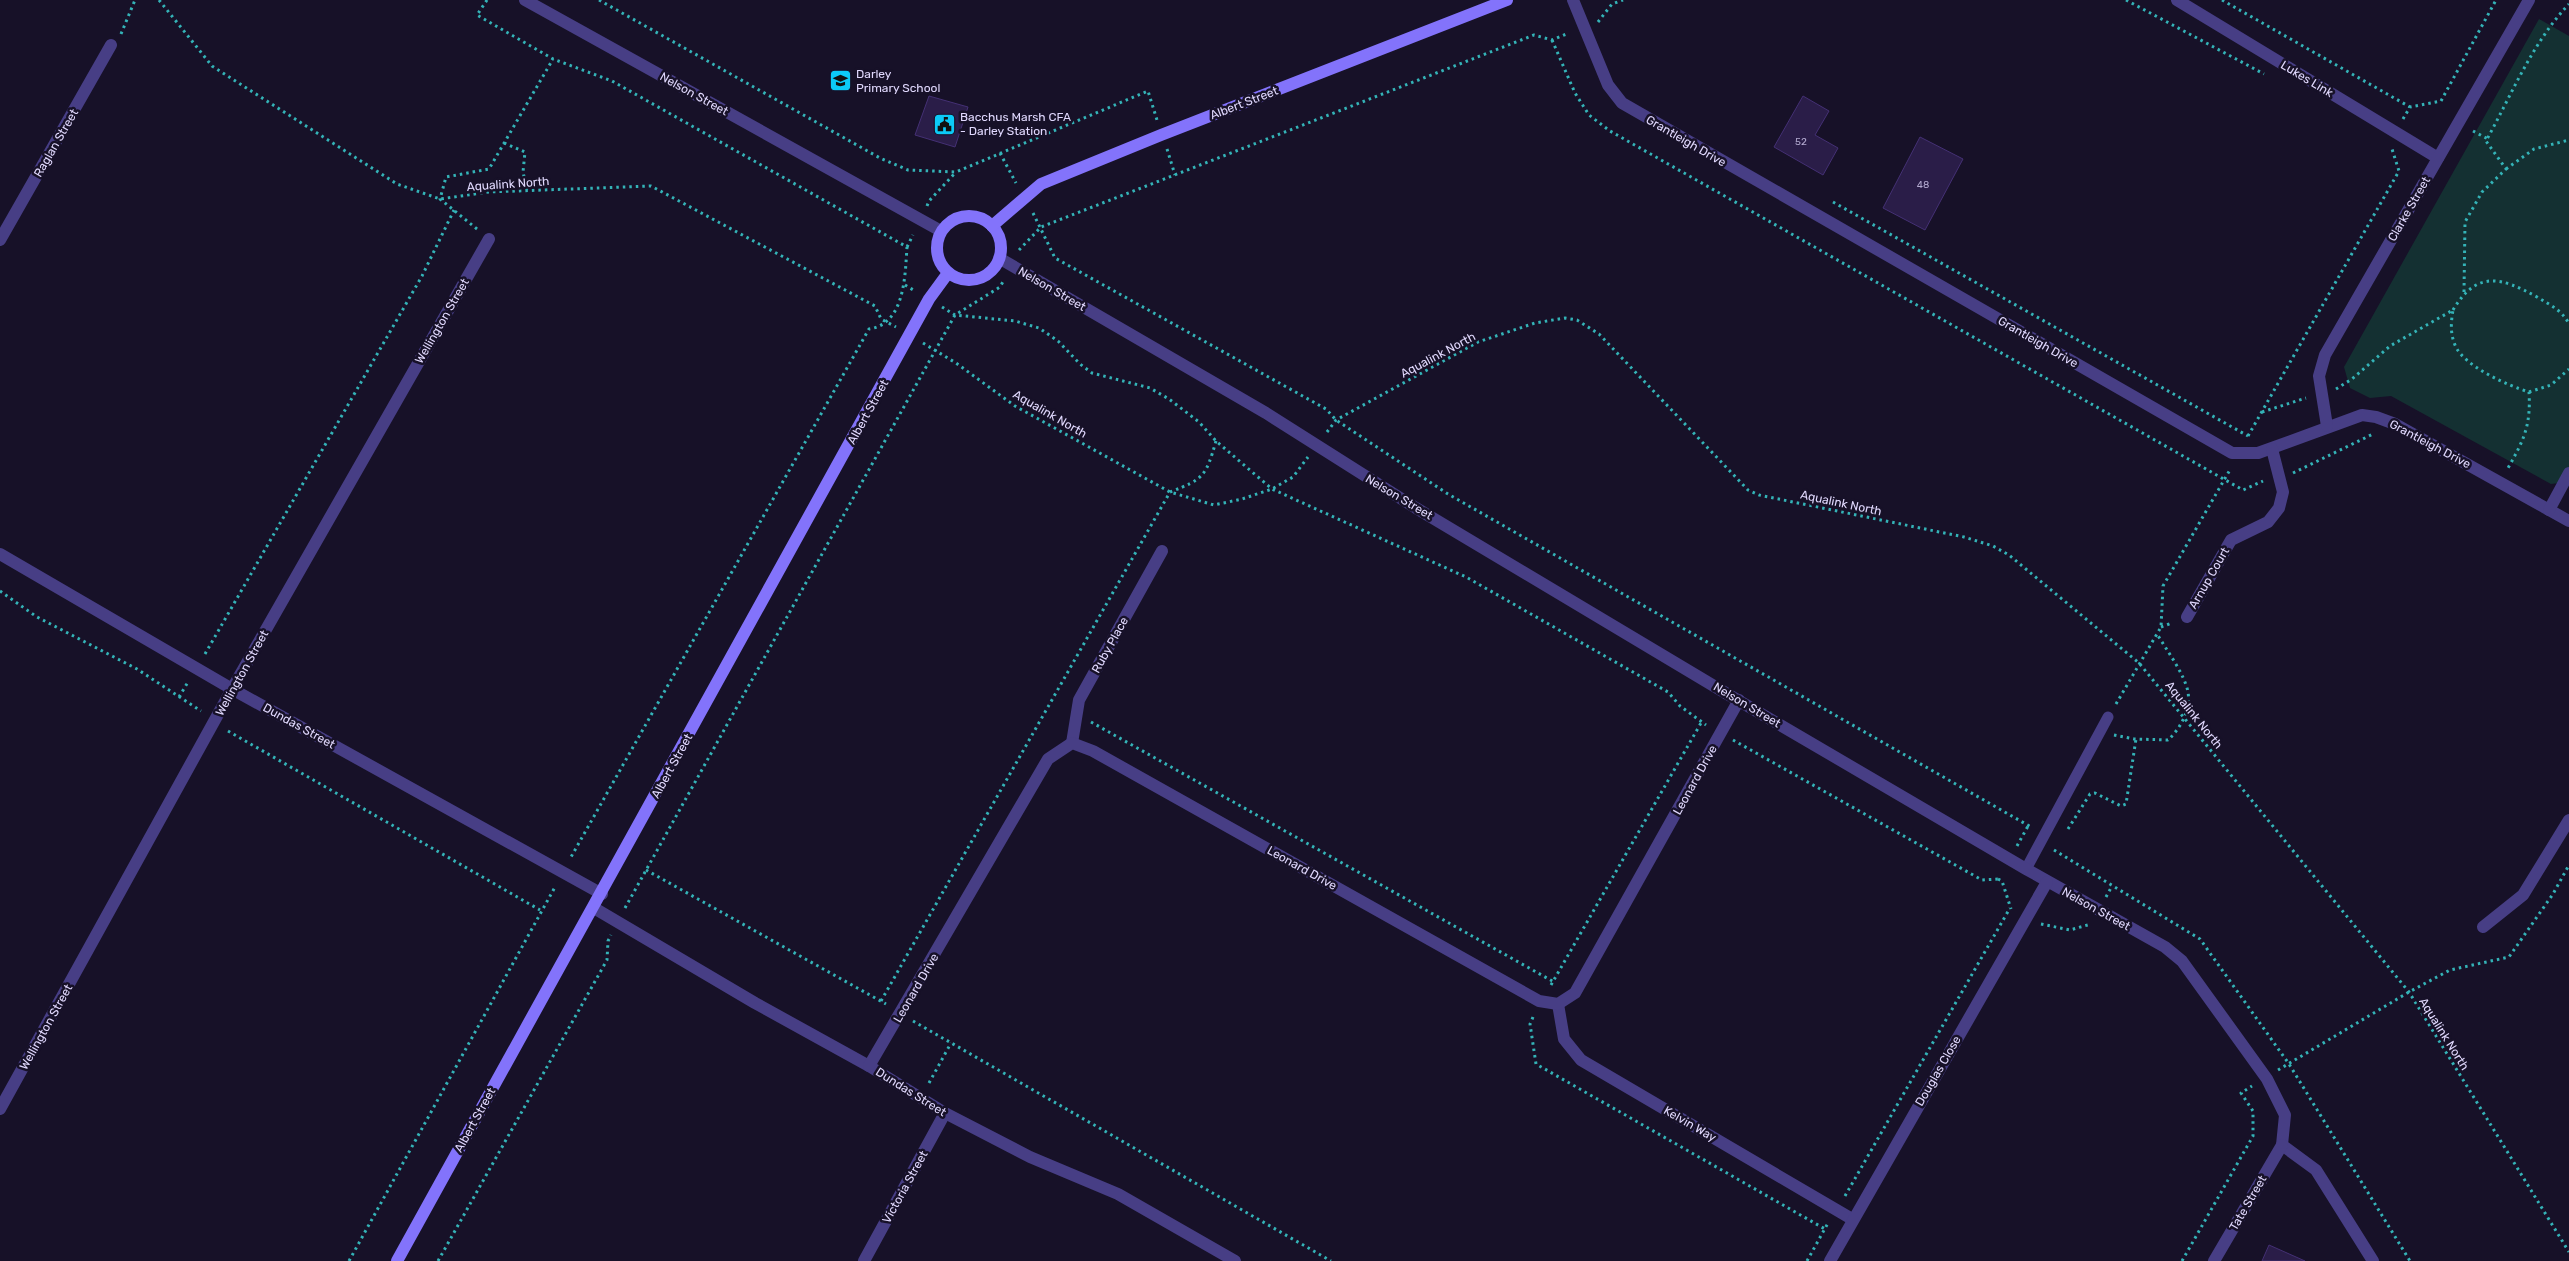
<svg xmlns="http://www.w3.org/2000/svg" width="2569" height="1261" font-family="Rubik,sans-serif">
	<rect width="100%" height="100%" fill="#171128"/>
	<polygon fill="#143032" points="2539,19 2569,36 2569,478 2566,482 2551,484 2391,396 2370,398 2350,388 2344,367"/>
	<g fill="#2a1d48" stroke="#443074">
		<polygon points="929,96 968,107 955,147 915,135"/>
		<polygon points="1803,96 1829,111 1815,135 1838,148 1823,175 1774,147"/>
		<polygon points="1920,137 1963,159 1925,230 1883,208"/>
		<polygon points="2269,1245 2305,1261 2262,1261"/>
	</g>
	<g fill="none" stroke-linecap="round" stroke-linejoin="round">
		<g stroke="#34b3b7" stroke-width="3" stroke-dasharray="2.5 4" stroke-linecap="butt">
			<polyline points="159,0 212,66 397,184 440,199 489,192 651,186 875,306 881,319 896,327"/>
			<path d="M487 0 477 15 553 59 612 81 907 247C905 276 905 324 869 329L571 857"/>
			<polyline points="599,0 880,158 908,170 956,172 1148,91 1157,120"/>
			<polyline points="2126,0 2264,74"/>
			<polyline points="2222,0 2410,107"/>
			<polyline points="1598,22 1612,4 1623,0"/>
			<polyline points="121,34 135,0"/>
			<polyline points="1552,40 1575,93 1589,115 1610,131 2243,490 2263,481"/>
			<polyline points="2403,119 2410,107 2441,101 2496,0"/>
			<polyline points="2473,131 2488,139"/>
			<polyline points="504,143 525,152 523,172 527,190"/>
			<polyline points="1167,149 1175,175"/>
			<polyline points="1000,153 1016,183"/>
			<polyline points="2506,169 2534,149 2569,140"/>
			<polyline points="1833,202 2248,436"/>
			<polyline points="927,206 929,201 956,172"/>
			<polyline points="1033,213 1055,258 1326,409 1336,420 1448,494 2031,827"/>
			<polyline points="477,229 440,199 446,177 489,169 553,59"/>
			<polyline points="907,247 913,235"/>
			<polyline points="1019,250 1041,227 1534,35 1552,40 1569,33"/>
			<polyline points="905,285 915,291"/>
			<path d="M2464 292 2465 222 2482 192 2506 169 2486 141C2512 94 2532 43 2569 4"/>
			<polyline points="942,307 955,315 1015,321 1039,328 1058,341 1080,364 1092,373 1150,388 1169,399 1199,422 1216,441 1272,489 1466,577 1668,692 1680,706 1706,725"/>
			<path d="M2453 310C2477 270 2501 277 2537 297 2550 305 2562 310 2569 324"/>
			<polyline points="923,343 956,363 1015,406 1170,492 1214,505 1242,499 1272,489 1293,477 1308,457"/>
			<path d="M2336 389 2352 379 2390 346 2453 310C2451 322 2450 333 2455 345 2463 366 2509 386 2529 392 2531 425 2524 440 2508 468"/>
			<polyline points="2529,392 2551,385 2569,369"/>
			<polyline points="2262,412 2306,398"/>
			<polyline points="1327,432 1336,420 1478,342 1535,323 1565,318 1577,320 1599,334 1748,490 1759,495 1964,537 1993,546 2009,555 2139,663 2409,992 2569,1252"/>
			<polyline points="2248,436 2399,171 2392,149"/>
			<polyline points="2293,473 2373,434"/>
			<polyline points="0,591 37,617 137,669 201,711"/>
			<polyline points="2161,627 2172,623"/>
			<polyline points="205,654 422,276 454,210"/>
			<polyline points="179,697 188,682"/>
			<polyline points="2116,704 2161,627 2163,586 2231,468"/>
			<polyline points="1091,722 1554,982"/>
			<polyline points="228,731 540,910"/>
			<path d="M2114 735 2134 739 2168 740C2180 729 2191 710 2188 692 2185 675 2166 649 2157 634"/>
			<polyline points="1733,740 1982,880 1998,879"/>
			<polyline points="2068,829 2090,794 2095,793 2121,806 2126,804 2136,739"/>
			<polyline points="2017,846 2028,826"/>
			<polyline points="2054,850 2200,939 2289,1064 2410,1261"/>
			<polyline points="646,870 886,1004"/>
			<polyline points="1998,879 2002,881 2011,909"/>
			<polyline points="2106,897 2112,886"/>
			<polyline points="625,908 955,315 1000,287 1004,280"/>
			<polyline points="2041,924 2070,930 2091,924"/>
			<polyline points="1551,985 1701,723"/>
			<path d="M881 1001 1170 492C1204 479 1206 476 1216 441"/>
			<polyline points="1533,1017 1530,1024 1536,1064 1825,1229"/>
			<polyline points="913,1021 1331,1261"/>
			<polyline points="2278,1070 2409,992 2450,970 2509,957 2553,894 2569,865"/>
			<polyline points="929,1083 951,1043"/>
			<polyline points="1845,1196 2010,908"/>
			<polyline points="349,1261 555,887"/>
			<polyline points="438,1261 607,960 608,941 611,935"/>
			<polyline points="1807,1261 1828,1223"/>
			<polyline points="2182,1261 2253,1136 2253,1111 2241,1093 2252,1086"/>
		</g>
		<polyline stroke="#473e85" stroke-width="11" points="2026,869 2108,717"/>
		<g stroke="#473e85" stroke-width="12">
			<polyline points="525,0 941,231"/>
			<polyline points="1573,0 1608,85 1622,103 2232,453 2258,453 2362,415 2376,417 2395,424 2569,521"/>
			<polyline points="2177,0 2438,158"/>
			<polyline points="0,240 111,45"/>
			<polyline points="999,258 1266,413 1416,508 1729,695 2026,869 2165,947 2182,961 2267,1079 2285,1115 2282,1145 2316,1170 2373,1261"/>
			<polyline points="2327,426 2319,376 2325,355 2529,0"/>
			<polyline points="2549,510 2569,473"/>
			<polyline points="0,554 232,689 602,894"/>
			<polyline points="2187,617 2231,540 2268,522 2279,508 2283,492 2272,449"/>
			<polyline points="1072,743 1079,700 1162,551"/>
			<polyline points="594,908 755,1003 869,1066 945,1113 1030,1157 1118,1194 1235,1261"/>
			<polyline points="2483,927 2523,895 2569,820"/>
			<polyline points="1558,1004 1564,1039 1581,1060 1852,1219"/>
			<polyline points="869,1066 1048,759 1072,743 1093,751 1539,1001 1558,1004 1575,993 1739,700"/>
			<polyline points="0,1109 232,689 489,239"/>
			<polyline points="864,1261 945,1113"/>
			<polyline points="1830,1261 2047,882"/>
			<polyline points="2214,1261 2282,1145"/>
		</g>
		<g stroke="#8373fb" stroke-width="12">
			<circle cx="969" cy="248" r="32"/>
			<polyline points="992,226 1041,184 1161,135 1507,0"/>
			<polyline points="397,1261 929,299 948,273"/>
		</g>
	</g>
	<defs>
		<symbol id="school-square" viewBox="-11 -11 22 22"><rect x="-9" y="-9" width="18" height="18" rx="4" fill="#0ccaf7" stroke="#171128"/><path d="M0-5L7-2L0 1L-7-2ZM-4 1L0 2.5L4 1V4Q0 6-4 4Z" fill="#111"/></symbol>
		<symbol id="civic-square" viewBox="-11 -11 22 22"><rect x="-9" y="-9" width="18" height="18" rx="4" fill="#0ccaf7" stroke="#171128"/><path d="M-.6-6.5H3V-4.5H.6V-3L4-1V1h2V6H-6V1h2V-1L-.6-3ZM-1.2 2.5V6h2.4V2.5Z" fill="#111"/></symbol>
	</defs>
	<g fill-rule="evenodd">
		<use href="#school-square" x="828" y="68" width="25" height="25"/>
		<use href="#civic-square" x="932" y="112" width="25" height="25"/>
	</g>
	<g text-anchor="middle" stroke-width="5" stroke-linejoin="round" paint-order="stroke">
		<g font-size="10" fill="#b3aad0">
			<text x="1801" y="145">52</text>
			<text x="1923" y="188">48</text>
		</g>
		<g font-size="12" fill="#e1d9fe" stroke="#171128" text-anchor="start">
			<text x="856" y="78">Darley<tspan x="856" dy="14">Primary School</tspan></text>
			<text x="960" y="121">Bacchus Marsh CFA<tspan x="960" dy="14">- Darley Station</tspan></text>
		</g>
		<g font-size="12" fill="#e1d9fe" stroke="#171128">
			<text transform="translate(2307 79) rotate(31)" y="4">Lukes Link</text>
			<text transform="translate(694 94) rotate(29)" y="4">Nelson Street</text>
			<text transform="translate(1244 103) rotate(-21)" y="4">Albert Street</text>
			<text transform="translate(1686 141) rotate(30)" y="4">Grantleigh Drive</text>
			<text transform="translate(56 143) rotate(-60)" y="4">Raglan Street</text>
			<text transform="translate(508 184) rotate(-4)" y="4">Aqualink North</text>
			<text transform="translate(2409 209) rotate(-60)" y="4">Clarke Street</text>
			<text transform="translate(1052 289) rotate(30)" y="4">Nelson Street</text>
			<text transform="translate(442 321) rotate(-60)" y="4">Wellington Street</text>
			<text transform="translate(2038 342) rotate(30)" y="4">Grantleigh Drive</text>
			<text transform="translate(1438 355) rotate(-28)" y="4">Aqualink North</text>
			<text transform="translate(868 412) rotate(-61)" y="4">Albert Street</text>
			<text transform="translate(1050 414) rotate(30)" y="4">Aqualink North</text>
			<text transform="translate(2430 444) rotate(28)" y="4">Grantleigh Drive</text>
			<text transform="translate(1399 497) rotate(31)" y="4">Nelson Street</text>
			<text transform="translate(1841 503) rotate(12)" y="4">Aqualink North</text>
			<text transform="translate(2209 578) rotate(-60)" y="4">Arnup Court</text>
			<text transform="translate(1110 645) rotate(-61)" y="4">Ruby Place</text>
			<text transform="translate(242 673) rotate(-61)" y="4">Wellington Street</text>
			<text transform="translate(1747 705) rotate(31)" y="4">Nelson Street</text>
			<text transform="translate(2194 715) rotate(51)" y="4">Aqualink North</text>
			<text transform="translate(299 726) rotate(29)" y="4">Dundas Street</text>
			<text transform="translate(672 766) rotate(-61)" y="4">Albert Street</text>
			<text transform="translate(1695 780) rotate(-61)" y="4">Leonard Drive</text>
			<text transform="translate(1302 868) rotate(29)" y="4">Leonard Drive</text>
			<text transform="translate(2096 909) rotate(29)" y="4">Nelson Street</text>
			<text transform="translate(916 988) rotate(-60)" y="4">Leonard Drive</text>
			<text transform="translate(46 1027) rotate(-61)" y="4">Wellington Street</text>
			<text transform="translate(2444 1034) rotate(58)" y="4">Aqualink North</text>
			<text transform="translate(1938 1071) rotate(-60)" y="4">Douglas Close</text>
			<text transform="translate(911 1092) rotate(32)" y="4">Dundas Street</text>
			<text transform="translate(475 1120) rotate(-61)" y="4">Albert Street</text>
			<text transform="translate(1690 1124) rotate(30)" y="4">Kelvin Way</text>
			<text transform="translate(905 1187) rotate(-61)" y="4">Victoria Street</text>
			<text transform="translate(2248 1203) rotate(-60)" y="4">Tate Street</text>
		</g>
	</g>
</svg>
